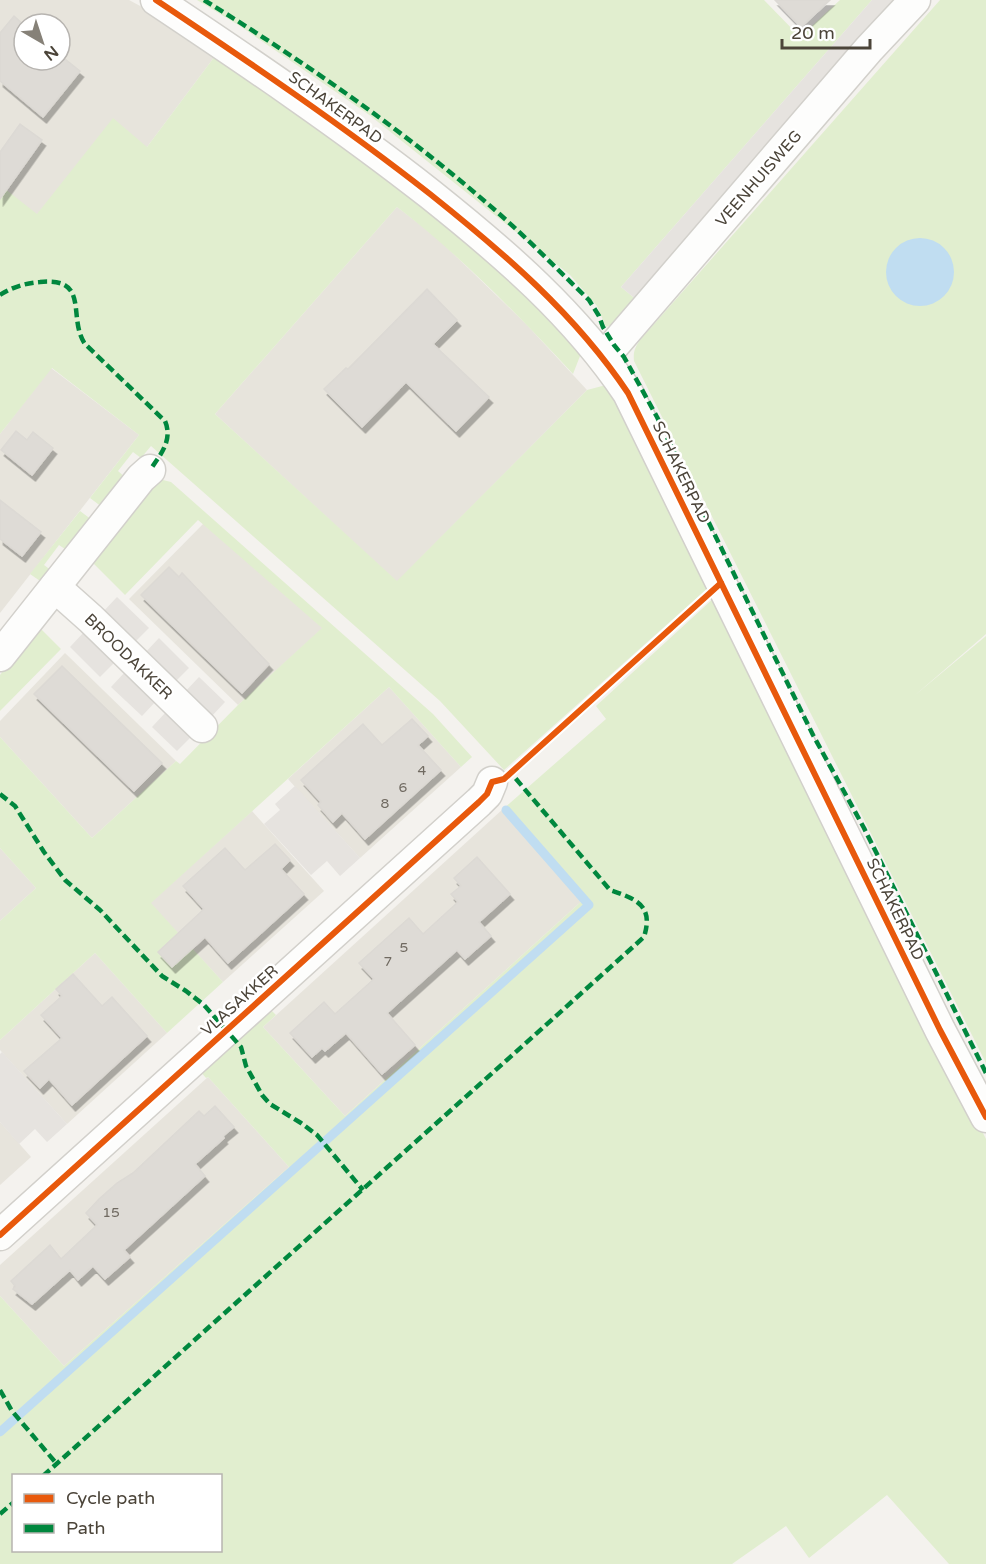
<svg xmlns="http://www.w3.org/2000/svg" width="986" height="1564" font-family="'Varela Round',sans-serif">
	<defs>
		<filter id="shadow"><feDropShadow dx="3.5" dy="6" stdDeviation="0" flood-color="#0004"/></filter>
	</defs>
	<rect width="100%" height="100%" fill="#f4f2ee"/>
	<g fill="#e7e4dc" fill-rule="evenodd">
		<path d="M0 0H129L157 15 215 56 147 147 0 272ZM24 24H60V60H24Z"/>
		<polygon points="397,207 435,236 526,324 587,390 397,582 215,414"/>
		<polygon points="51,368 139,435 0,613 0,434"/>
		<polygon points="204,523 323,628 238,705 129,599"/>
		<polygon points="65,653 176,761 92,838 0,737 0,721"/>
		<polygon points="389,687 461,767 360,858 288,779"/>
		<polygon points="503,809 584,899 345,1116 263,1027"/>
		<polygon points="252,811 324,891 223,982 150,903"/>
		<polygon points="0,848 36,888 0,921"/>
		<polygon points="95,953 167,1033 67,1124 0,1050 0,1040"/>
		<polygon points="208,1077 289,1167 64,1366 0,1296 0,1265"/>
		<polygon points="0,1122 31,1157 0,1185"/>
	</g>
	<g fill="#e1eecf" fill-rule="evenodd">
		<polygon points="197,0 764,0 800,37 840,0 872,0 621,287 638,301 615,323 606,327 597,306 570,275 368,114 240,26"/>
		<path d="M940 0H986V634L914 696 986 636V1063L634 361C633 352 635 347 640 340Z"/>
		<path d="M215 56 405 192 512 276 582 351 573 374C518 315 461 256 397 207L215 414 397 581 587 390 606 385 710 586 504 770 440 701 151 446 141 458 133 452 118 471 126 478 102 507 90 498 139 435 52 368 0 434V185L37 214 113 118 147 147Z"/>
		<polygon points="159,479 171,482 433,714 472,757 461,767 389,687 151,903 223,982 167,1033 95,953 0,1040 0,921 36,888 0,848 0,737 92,838 176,761 180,764 238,705 322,628 198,520 125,595 90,560"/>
		<polygon points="80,511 92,520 68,551 59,545 44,565 52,571 43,583 30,574"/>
		<path d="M715 597 986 1139V1564H949L887 1495 809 1558 786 1526 732 1564H0V1296L64 1366 289 1167 208 1077 206 1078 199 1070 268 1007 276 1015 263 1027 345 1116 584 899 503 809 606 719 596 706ZM14 1476H220V1550H14Z"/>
		<polygon points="38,626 61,649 0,711 0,675"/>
	</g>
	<g fill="#e6e3df">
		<polygon points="872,0 902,0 638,301 621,287"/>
		<polygon points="117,597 149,628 133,644 102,613"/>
		<polygon points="85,631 116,661 100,677 70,647"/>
		<polygon points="159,638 189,668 174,683 144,654"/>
		<polygon points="126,671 157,700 142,716 111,687"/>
		<polygon points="199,677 225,702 210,718 184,693"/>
		<polygon points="167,711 193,735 177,751 152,727"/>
		<polygon points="295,786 360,858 340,876 327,861 311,875 264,824 280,810 275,804"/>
		<polygon points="2,1052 67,1124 47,1142 35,1129 19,1144 0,1122 0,1054"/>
	</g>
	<circle fill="#c0ddf1" cx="920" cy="272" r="34"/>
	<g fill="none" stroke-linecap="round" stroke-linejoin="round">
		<polyline stroke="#c0ddf1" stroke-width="9" points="0,1432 589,905 506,810"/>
	</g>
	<g fill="#dedbd6" stroke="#dcd9d4" stroke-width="1.5" filter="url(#shadow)">
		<polygon points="775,0 830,0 801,27"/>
		<polygon points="14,16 24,25 24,60 60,60 60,55 80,71 43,117 0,81 0,33"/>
		<polygon points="20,124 42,140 0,199 0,152"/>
		<polygon points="427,289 457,320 433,344 489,397 456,431 406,382 362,427 324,389 346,368 348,369"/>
		<polygon points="16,431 27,440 33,432 53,448 32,475 1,450"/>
		<polygon points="0,500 41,532 22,556 0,539"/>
		<polygon points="169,567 179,577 182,573 269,664 242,693 141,595"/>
		<polygon points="62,666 162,763 134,791 34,694"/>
		<polygon points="412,719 428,736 418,745 441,770 365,839 342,813 333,822 318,805 321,802 301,780 363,724 382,745"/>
		<polygon points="275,844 290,860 281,869 304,894 228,963 205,937 172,967 158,952 204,909 183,886 225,848 245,870"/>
		<polygon points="477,857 510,894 479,922 491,936 465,959 457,950 387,1013 415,1045 382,1074 346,1033 325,1051 322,1048 312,1057 290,1033 324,1002 335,1014 374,979 359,963 409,918 423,934 458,902 451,894 461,886 454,878"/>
		<polygon points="73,974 102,1006 112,997 147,1036 72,1105 49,1079 40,1088 24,1071 62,1038 41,1015 62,996 56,989"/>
		<polygon points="215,1106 234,1127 223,1136 224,1138 195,1164 205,1176 124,1250 130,1257 105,1279 93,1266 78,1280 70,1270 32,1304 13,1289 15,1286 11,1281 50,1245 61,1259 97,1225 86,1213 99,1199 117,1183 133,1173 199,1111 204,1116"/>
	</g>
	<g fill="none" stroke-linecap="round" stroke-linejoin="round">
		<defs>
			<g id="minor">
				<path d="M156 0C249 62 342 125 430 194 504 253 575 314 628 393L940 1030 986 1117"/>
				<polyline points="604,357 869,49 915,0"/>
				<polyline points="55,587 91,619 202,727"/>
				<polyline points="0,656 141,478 150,470"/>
				<polyline points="0,1235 479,802 487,794 492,782"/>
			</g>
		</defs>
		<use href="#minor" stroke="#d2d0cb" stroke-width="33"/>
		<use href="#minor" stroke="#fdfdfc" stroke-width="30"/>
		<g stroke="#00873e" stroke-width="4.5" stroke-dasharray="9 4.5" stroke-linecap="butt">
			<path d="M204 0C306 63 406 132 496 211 528 239 558 270 589 300L599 316 603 327 614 345 624 357 657 417 813 735 864 828 986 1073"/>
			<path d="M0 295C12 287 26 283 40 282 91 277 67 318 85 344L165 421C173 440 161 454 150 470"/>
			<polyline points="0,794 15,806 44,852 65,880 100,910 162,976 186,991 204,1005 241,1047 246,1066 262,1095 270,1104 301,1123 317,1135 363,1190"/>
			<polyline points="0,1390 12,1411 56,1463"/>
			<path d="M43 1476 644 937C654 905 636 899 610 890L511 773"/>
			<polyline points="0,1514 14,1502"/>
		</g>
		<defs>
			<g id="cycleway">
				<path d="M156 0C249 62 342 125 430 194 504 253 575 314 628 393L940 1030 986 1117"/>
				<polyline points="0,1235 479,802 487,794 492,782 504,779 721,583"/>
			</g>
		</defs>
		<use href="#cycleway" stroke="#fff" stroke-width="10"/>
		<use href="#cycleway" stroke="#e8590c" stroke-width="6"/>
	</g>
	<g text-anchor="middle" stroke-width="5" stroke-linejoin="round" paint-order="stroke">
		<g font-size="14" fill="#706a61">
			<text x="422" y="775">4</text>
			<text x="403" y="792">6</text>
			<text x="385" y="808">8</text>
			<text x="404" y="952">5</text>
			<text x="388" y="966">7</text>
			<text x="111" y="1217">15</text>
		</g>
		<g font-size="16" fill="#4b4439" stroke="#fff">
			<text transform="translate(336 107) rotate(36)" y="6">SCHAKERPAD</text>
			<text transform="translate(758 178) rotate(-49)" y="6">VEENHUISWEG</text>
			<text transform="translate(682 472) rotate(64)" y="6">SCHAKERPAD</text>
			<text transform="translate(129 656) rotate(44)" y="6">BROODAKKER</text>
			<text transform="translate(896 909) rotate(64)" y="6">SCHAKERPAD</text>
			<text transform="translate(239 1000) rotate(-42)" y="6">VLASAKKER</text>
		</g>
	</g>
	<rect x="12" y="1474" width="210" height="78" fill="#ffffff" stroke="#b7b4b0" stroke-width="1.5"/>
	<rect x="24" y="1494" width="30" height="9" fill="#e8590c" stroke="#b7b4b0" stroke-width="1.5"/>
	<text x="66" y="1504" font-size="18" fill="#4b4439">Cycle path</text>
	<rect x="24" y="1524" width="30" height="9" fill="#00873e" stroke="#b7b4b0" stroke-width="1.5"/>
	<text x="66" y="1534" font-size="18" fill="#4b4439">Path</text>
	<g transform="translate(42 42) rotate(141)"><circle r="28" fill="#ffffff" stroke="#b7b4b0" stroke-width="1.5"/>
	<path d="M0-4.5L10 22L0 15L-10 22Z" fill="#868178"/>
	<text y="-9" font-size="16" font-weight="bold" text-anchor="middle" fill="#4b4439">N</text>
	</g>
	<path d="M782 39v9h88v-9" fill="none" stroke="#4b4439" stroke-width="3"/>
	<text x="791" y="39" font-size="18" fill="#4b4439" stroke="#ffffff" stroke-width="4.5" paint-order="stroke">20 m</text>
</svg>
